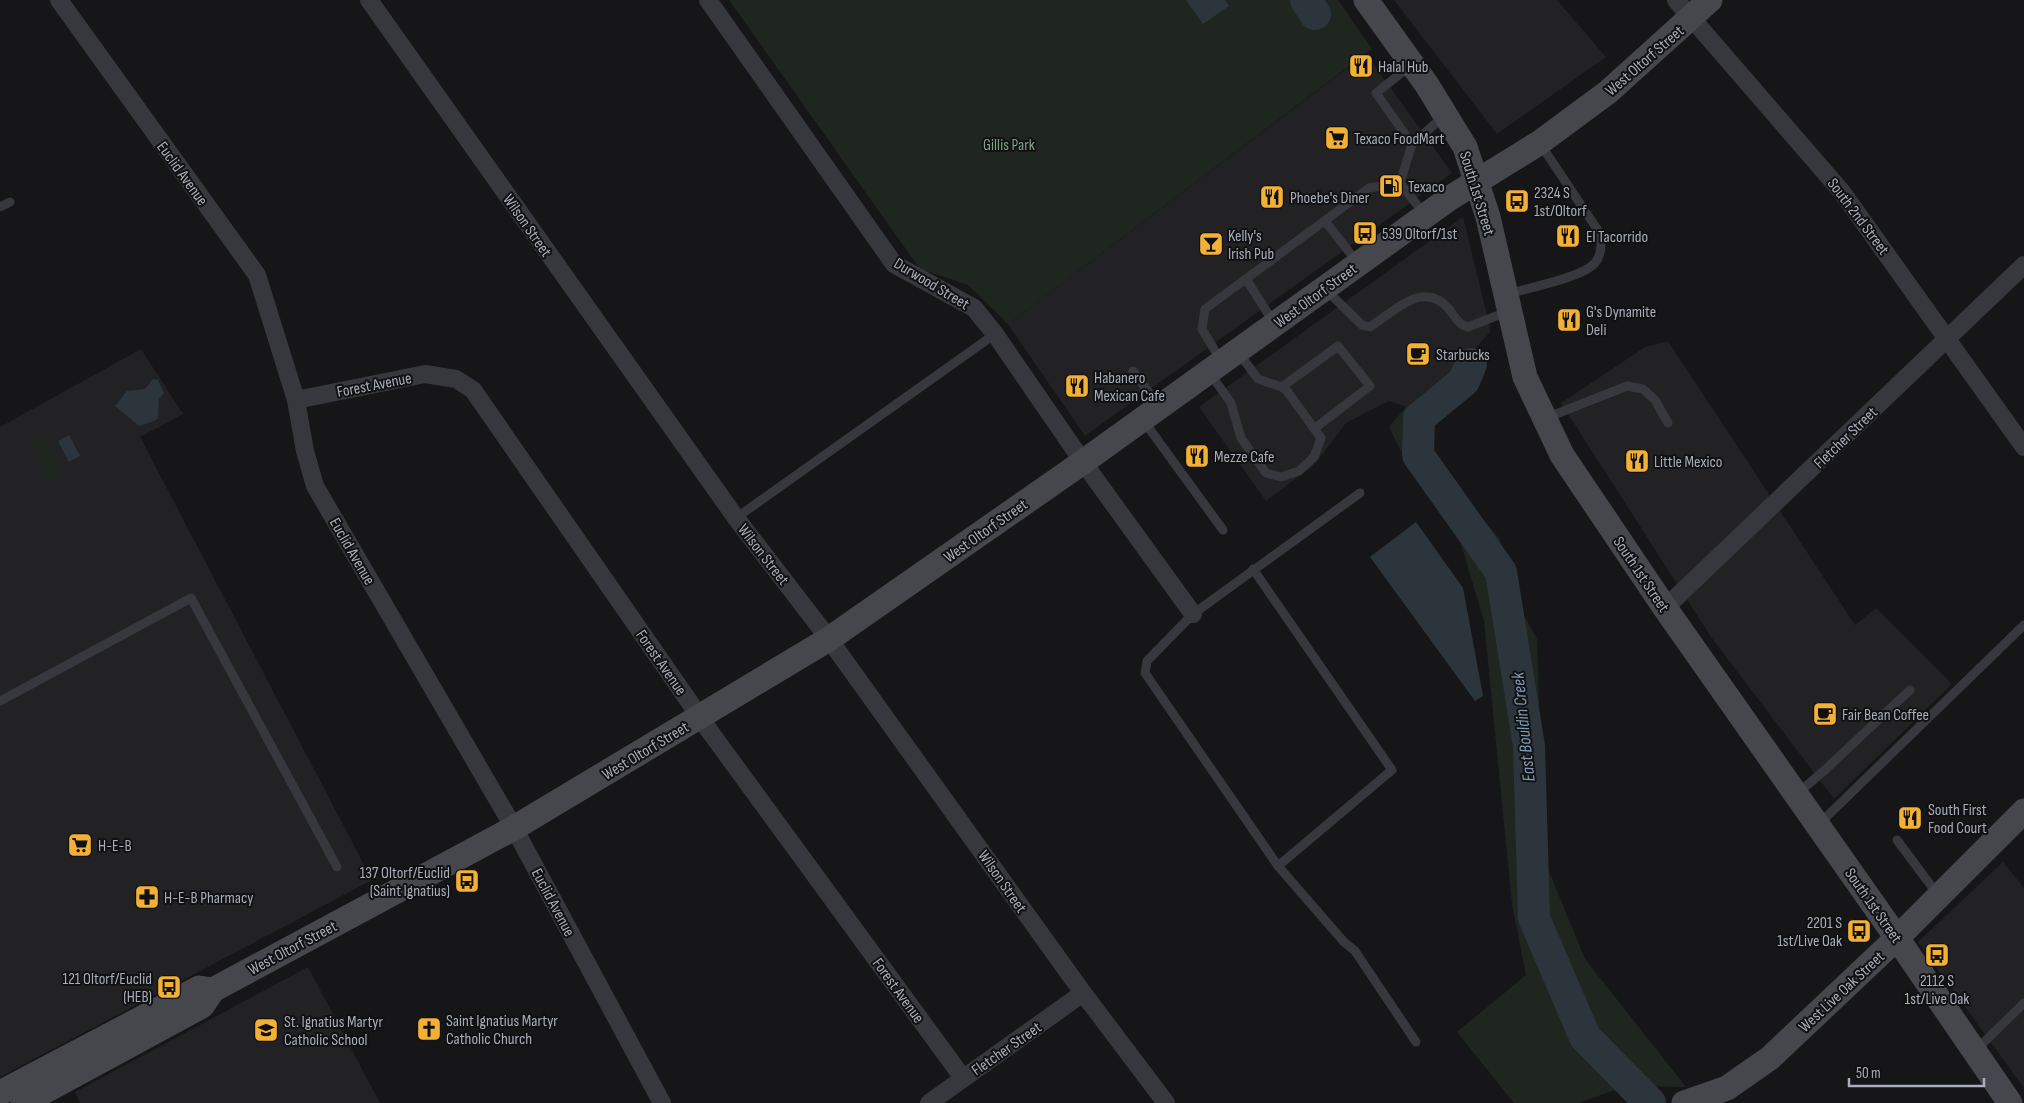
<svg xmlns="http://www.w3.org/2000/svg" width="2024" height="1103" font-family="'Sofia Sans Condensed',sans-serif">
	<rect width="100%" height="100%" fill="#161618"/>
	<g fill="#222225">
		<polygon points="1394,0 1557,0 1606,57 1497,134"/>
		<polygon points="1366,54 1452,173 1085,436 1008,324"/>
		<polygon points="1463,217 1491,331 1462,363 1406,407 1389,401 1346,423 1315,464 1266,501 1199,407"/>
		<polygon points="1668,341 1855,625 1876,608 1952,684 1834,799 1711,637 1561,403 1645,347"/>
		<polygon points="141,349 183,414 140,437 372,880 0,1077 0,427"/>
		<polygon points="2003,862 2024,888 2024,1088 1918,942"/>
		<polygon points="308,967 380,1103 80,1103 75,1092"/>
	</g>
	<g fill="#1e261f">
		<polygon points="729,0 1338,0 1372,49 1008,324 968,285 920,269"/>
		<path d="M1462 363 1460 390C1439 410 1417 422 1426 454L1500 539 1507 583 1537 639 1543 828 1548 869 1585 959 1686 1087 1625 1086 1579 1103H1514L1457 1032 1526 975 1512 904 1484 621 1458 534 1405 459 1389 427 1406 407Z"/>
		<polygon points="41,433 63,473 50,480 28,440"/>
	</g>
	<g fill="#2c353c">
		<polygon points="1186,0 1225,0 1229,6 1203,24"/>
		<polygon points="153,379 158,380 164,393 159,399 158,418 154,421 139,426 115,406 127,391 145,389"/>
		<polygon points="69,435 80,456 69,462 58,441"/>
		<polygon points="1416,522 1463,588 1483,696 1475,701 1370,557"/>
	</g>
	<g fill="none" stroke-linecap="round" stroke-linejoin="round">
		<g stroke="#2c353c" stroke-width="32">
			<polyline points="1306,0 1315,14"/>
			<polyline points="1471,364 1464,381 1419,418 1418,455 1501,572 1529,746 1534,918 1585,1037 1650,1103"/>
		</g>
		<g stroke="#37383d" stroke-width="9">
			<polyline points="1412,144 1444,116"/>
			<polyline points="1400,183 1425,215"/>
			<polyline points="0,207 10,202"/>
			<polyline points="1325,221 1357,262"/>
			<polyline points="1246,279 1274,323"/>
			<path d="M1325 289 1362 325 1370 327C1395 311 1424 279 1449 309 1455 317 1459 325 1468 327L1509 311"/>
			<path d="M1507 294C1528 288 1580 278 1594 264 1602 256 1601 244 1601 235L1541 145"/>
			<polyline points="1221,361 1202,329 1205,309 1369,188 1400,183 1412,144 1376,93 1410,66"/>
			<polyline points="1133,371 1158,405"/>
			<polyline points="1209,372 1231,403 1241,438 1266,473 1281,477 1299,471 1314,457 1321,438 1287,391 1282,387 1258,379 1238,352"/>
			<polyline points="1282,387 1338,346 1370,386 1315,428"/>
			<polyline points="1546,418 1627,386 1643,389 1655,400 1668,423"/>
			<polyline points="1143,420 1223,530"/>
			<polyline points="1360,493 1193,614 1147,661 1145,673 1278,866 1344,942 1355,951 1416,1042"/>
			<polyline points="736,518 995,334"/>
			<polyline points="1253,569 1392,770 1278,866"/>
			<polyline points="0,701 191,598 337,867"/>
			<polyline points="1797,794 1826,769 1910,690"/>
			<polyline points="1818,825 2024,625"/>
			<polyline points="1897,840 1938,895"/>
			<polyline points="1976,1050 2024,1003"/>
		</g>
		<g stroke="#37383d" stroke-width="18">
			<polyline points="59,0 257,275 296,400 305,451 315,486 514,828 662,1103"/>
			<polyline points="369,0 736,518 829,639 1083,993 1166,1103"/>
			<polyline points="708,0 894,264 974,308 995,334 1083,462 1193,614"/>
			<polyline points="1676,0 1842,192 2024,447"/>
			<polyline points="296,400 425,374 456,379 473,390 711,733 963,1078"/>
			<polyline points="1665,608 2024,265"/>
			<polyline points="929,1103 1083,993"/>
		</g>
		<g stroke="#45474d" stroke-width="25">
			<polyline points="1366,0 1427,85 1465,147 1488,217 1525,377 1562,455 1665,608 1897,938 2010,1103"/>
			<polyline points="0,1093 199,988 213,990"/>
			<polyline points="23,1103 202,1006 213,990 224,984 514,828 829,639 1083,462 1450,198 1539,143 1608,92 1710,0"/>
			<polyline points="1684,1103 1727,1088 1770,1058 1897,938 2024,811"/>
		</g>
	</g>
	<defs>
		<symbol id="restaurant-square" viewBox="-11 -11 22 22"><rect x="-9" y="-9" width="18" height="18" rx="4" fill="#f2b134" stroke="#111113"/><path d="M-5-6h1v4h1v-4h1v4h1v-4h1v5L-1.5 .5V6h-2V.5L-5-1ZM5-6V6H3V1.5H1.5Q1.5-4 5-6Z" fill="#111"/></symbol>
		<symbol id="supermarket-square" viewBox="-11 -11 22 22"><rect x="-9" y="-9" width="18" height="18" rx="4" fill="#f2b134" stroke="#111113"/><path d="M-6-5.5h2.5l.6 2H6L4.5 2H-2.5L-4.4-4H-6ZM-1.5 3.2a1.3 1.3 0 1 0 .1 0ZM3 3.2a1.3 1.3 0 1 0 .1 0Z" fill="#111"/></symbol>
		<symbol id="fuel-square" viewBox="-11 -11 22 22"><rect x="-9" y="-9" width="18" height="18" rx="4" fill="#f2b134" stroke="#111113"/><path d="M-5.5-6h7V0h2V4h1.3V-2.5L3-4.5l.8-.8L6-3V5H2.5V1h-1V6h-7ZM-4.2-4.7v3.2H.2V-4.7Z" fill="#111"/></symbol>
		<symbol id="bus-square" viewBox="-11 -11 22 22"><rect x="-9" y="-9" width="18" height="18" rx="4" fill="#f2b134" stroke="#111113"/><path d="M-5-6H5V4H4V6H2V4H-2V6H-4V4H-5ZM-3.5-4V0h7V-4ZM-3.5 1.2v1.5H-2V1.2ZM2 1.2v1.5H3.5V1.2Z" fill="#111"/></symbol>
		<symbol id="bar-square" viewBox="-11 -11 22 22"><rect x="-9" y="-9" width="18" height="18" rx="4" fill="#f2b134" stroke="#111113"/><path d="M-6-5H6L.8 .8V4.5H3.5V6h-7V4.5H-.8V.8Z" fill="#111"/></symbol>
		<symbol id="cafe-square" viewBox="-11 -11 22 22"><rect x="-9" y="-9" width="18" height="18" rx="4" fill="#f2b134" stroke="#111113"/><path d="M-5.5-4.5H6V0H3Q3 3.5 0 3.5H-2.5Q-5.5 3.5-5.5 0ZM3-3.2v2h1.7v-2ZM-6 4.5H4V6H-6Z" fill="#111"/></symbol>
		<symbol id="pharmacy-square" viewBox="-11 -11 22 22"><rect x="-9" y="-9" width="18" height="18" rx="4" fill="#f2b134" stroke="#111113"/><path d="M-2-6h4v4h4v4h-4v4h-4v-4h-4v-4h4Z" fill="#111"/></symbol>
		<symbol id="church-square" viewBox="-11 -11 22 22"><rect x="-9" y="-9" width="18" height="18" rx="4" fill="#f2b134" stroke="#111113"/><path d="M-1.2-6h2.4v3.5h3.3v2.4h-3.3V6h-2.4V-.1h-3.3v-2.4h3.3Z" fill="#111"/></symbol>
		<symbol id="school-square" viewBox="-11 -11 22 22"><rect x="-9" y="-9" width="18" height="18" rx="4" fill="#f2b134" stroke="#111113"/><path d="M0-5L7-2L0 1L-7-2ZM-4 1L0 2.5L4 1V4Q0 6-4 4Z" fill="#111"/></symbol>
	</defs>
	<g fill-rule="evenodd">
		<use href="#restaurant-square" x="1347" y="52" width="28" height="28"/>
		<use href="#supermarket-square" x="1323" y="124" width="28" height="28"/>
		<use href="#fuel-square" x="1377" y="172" width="28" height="28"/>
		<use href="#restaurant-square" x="1258" y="183" width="28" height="28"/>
		<use href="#bus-square" x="1503" y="187" width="28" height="28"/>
		<use href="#bus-square" x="1351" y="219" width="28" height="28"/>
		<use href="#restaurant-square" x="1554" y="222" width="28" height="28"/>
		<use href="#bar-square" x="1197" y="230" width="28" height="28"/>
		<use href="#restaurant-square" x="1555" y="306" width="28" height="28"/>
		<use href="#cafe-square" x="1404" y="340" width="28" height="28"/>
		<use href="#restaurant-square" x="1063" y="372" width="28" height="28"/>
		<use href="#restaurant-square" x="1183" y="442" width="28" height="28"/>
		<use href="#restaurant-square" x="1623" y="447" width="28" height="28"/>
		<use href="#cafe-square" x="1811" y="700" width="28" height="28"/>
		<use href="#restaurant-square" x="1896" y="804" width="28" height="28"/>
		<use href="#supermarket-square" x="66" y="831" width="28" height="28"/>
		<use href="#bus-square" x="453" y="867" width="28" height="28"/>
		<use href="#pharmacy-square" x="133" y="883" width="28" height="28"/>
		<use href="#bus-square" x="1845" y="917" width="28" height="28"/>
		<use href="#bus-square" x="1923" y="941" width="28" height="28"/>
		<use href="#bus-square" x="155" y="973" width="28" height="28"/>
		<use href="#church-square" x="415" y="1015" width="28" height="28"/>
		<use href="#school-square" x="252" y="1016" width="28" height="28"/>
	</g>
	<g text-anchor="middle" stroke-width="4" stroke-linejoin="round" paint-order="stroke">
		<g font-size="16" fill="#a8adb8" stroke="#111113">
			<text transform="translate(1644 60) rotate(-41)" y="6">West Oltorf Street</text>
			<text transform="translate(183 173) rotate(54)" y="6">Euclid Avenue</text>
			<text transform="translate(1478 193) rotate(73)" y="6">South 1st Street</text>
			<text transform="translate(1859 216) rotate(53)" y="6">South 2nd Street</text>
			<text transform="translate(528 225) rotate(55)" y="6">Wilson Street</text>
			<text transform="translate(932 283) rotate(31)" y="6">Durwood Street</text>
			<text transform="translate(1315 295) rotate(-36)" y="6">West Oltorf Street</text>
			<text transform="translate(374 384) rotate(-11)" y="6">Forest Avenue</text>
			<text transform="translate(1845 437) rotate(-44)" y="6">Fletcher Street</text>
			<text transform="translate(985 530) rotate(-35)" y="6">West Oltorf Street</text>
			<text transform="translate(353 551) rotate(60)" y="6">Euclid Avenue</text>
			<text transform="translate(764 554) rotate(52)" y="6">Wilson Street</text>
			<text transform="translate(1642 574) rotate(56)" y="6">South 1st Street</text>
			<text transform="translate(662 662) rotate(55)" y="6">Forest Avenue</text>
			<text transform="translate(645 750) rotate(-31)" y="6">West Oltorf Street</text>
			<text transform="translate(1003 881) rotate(55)" y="6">Wilson Street</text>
			<text transform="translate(554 902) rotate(62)" y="6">Euclid Avenue</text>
			<text transform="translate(1874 905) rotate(55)" y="6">South 1st Street</text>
			<text transform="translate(292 947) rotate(-28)" y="6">West Oltorf Street</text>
			<text transform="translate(899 990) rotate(54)" y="6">Forest Avenue</text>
			<text transform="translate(1841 991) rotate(-43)" y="6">West Live Oak Street</text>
			<text transform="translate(1006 1048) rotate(-35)" y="6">Fletcher Street</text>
		</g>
		<g font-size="16" fill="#a8adb8" stroke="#111113" text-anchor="start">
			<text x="1378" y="72">Halal Hub</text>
			<text x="1354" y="144">Texaco FoodMart</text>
			<text x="1408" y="192">Texaco</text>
			<text x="1534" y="198">2324 S<tspan x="1534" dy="18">1st/Oltorf</tspan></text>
			<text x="1290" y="203">Phoebe's Diner</text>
			<text x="1382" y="239">539 Oltorf/1st</text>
			<text x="1228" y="241">Kelly's<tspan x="1228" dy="18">Irish Pub</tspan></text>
			<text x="1586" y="242">El Tacorrido</text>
			<text x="1586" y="317">G's Dynamite<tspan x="1586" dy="18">Deli</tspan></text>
			<text x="1436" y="360">Starbucks</text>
			<text x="1094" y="383">Habanero<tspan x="1094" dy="18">Mexican Cafe</tspan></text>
			<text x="1214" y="462">Mezze Cafe</text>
			<text x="1654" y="467">Little Mexico</text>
			<text x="1842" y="720">Fair Bean Coffee</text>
			<text x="1928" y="815">South First<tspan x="1928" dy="18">Food Court</tspan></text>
			<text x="98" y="851">H-E-B</text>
			<text x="450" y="878" text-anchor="end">137 Oltorf/Euclid<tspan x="450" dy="18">(Saint Ignatius)</tspan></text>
			<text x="164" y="903">H-E-B Pharmacy</text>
			<text x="1842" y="928" text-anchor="end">2201 S<tspan x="1842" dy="18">1st/Live Oak</tspan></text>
			<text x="152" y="984" text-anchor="end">121 Oltorf/Euclid<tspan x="152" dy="18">(HEB)</tspan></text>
			<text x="1937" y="986" text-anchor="middle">2112 S<tspan x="1937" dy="18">1st/Live Oak</tspan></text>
			<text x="446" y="1026">Saint Ignatius Martyr<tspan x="446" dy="18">Catholic Church</tspan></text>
			<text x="284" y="1027">St. Ignatius Martyr<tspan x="284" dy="18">Catholic School</tspan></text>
		</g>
		<g font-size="16" fill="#7fa381" stroke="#111113">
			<text x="1009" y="150">Gillis Park</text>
		</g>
		<g font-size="18" font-style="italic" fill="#7f9bb3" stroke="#111113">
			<text transform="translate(1523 727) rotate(-96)" y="6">East Bouldin Creek</text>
		</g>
	</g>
	<path d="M1849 1078v8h135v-8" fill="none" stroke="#a8adb8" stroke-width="2.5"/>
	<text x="1856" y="1078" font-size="15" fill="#a8adb8" stroke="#111113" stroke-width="4" paint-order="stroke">50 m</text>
</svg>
